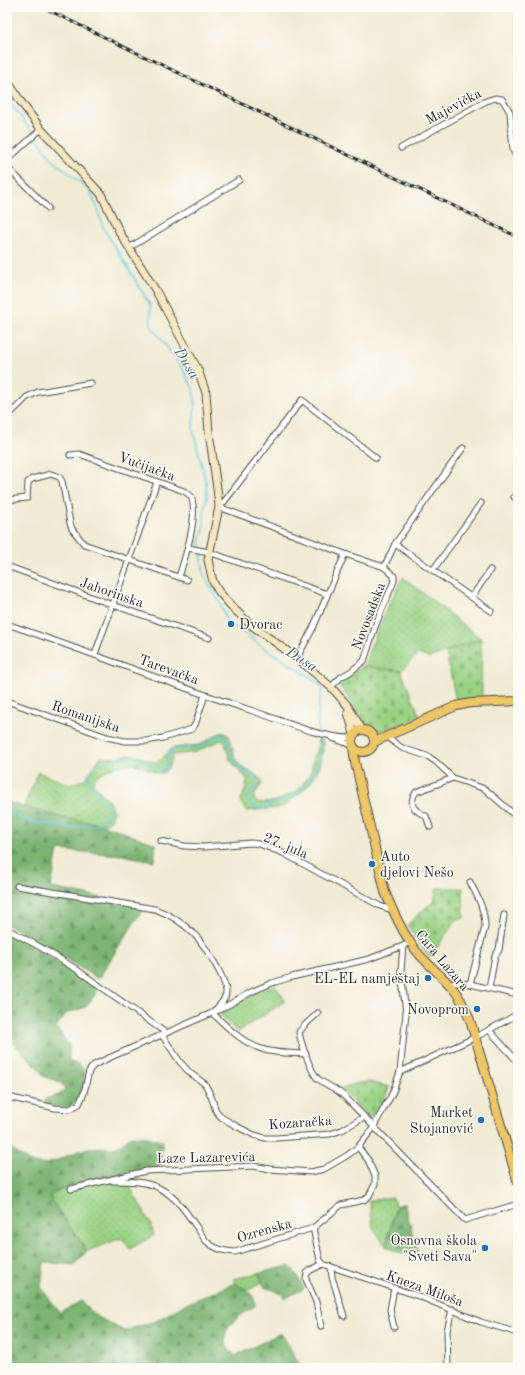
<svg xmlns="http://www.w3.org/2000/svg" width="525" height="1375" font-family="'Old Standard TT',serif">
	<defs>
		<pattern id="grass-dots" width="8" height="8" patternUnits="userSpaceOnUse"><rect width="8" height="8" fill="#9ad284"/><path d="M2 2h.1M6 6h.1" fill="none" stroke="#85b472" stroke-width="1.8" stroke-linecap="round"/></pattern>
		<pattern id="forest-firs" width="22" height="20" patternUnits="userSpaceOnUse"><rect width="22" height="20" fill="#7bb472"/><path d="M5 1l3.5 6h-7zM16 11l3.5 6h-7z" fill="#65935e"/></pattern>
		<pattern id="cemetery-stones" width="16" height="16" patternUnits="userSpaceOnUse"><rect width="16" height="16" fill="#9ad284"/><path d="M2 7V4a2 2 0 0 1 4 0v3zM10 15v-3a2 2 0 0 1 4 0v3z" fill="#85b472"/></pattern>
	</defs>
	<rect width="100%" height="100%" fill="#fdfcf7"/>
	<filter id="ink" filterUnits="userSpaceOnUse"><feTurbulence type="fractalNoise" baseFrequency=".025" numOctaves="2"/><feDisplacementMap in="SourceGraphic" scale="8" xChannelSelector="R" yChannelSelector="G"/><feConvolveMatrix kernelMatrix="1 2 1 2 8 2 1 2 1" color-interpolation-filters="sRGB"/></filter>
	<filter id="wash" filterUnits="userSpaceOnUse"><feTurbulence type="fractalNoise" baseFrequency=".012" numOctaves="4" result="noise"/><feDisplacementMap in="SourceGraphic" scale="16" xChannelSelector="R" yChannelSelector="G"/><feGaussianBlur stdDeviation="0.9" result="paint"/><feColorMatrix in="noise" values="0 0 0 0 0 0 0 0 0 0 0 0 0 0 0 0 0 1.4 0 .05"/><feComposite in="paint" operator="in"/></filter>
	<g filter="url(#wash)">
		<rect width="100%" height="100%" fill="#f0ebd4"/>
		<g fill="url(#grass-dots)" stroke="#627e58">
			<polygon points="403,577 481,639 429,658 418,654 401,671 363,666 387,608"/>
			<path d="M223 732 229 736C233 747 233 760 243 768 250 772 257 775 262 781 261 788 254 792 254 799L256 802C275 806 298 794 308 777 312 771 313 764 313 756L317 753 318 739 323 741C323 765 316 781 296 796 292 799 288 804 284 806 272 810 259 809 247 811L240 802 246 788 247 779 230 760 225 742 221 740 196 752 173 755 169 766 164 773C154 775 148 767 138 765 127 762 94 770 93 784L108 800 113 811 111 820 101 825 63 818 24 807 38 772 70 785 85 779 101 757 116 758 126 755H134L154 762 160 761 169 751 173 748 200 745 216 735Z"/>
			<polygon points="275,985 285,1001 238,1032 221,1016 222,1011 258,992"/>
			<path d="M123 1174 151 1225 154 1235 130 1249 122 1238 87 1251 52 1201 49 1195C72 1183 98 1179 123 1174Z"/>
			<polygon points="392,1197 396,1206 388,1236 387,1248 373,1227 369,1201"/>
			<path d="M259 1273 262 1282 249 1290C242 1288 236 1285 233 1279Z"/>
		</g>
		<g fill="url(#forest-firs)" stroke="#53704e">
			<polygon points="7,802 63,818 98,823 156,844 154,861 122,855 58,850 51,888 145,906 98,979 25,934 7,925"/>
			<path d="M7 933 39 951 99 989 86 1007 67 1013 56 1027 69 1045V1062C74 1063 80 1064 83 1069 89 1076 79 1103 70 1106 62 1109 52 1106 45 1104V1099C52 1096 63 1096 65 1088 60 1079 51 1080 43 1076L41 1071 13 1043 7 1044Z"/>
			<path d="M131 1136 147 1137 163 1141 160 1166C123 1173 83 1178 50 1195L52 1201 87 1251 74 1265 44 1262 41 1287 60 1313 81 1301 96 1316 124 1331 156 1321 184 1305 235 1283C243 1289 256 1293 255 1306 243 1314 218 1327 227 1346 229 1349 232 1352 235 1356L281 1333 302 1368H7V1144C43 1180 50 1159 88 1148 96 1146 108 1150 116 1147 121 1144 126 1140 131 1136Z"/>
			<polygon points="404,1203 418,1252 406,1255 387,1248 388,1236 396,1206"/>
			<path d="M289 1266 297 1274 304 1289 285 1298C280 1292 273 1289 265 1288L261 1280 259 1273Z"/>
		</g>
		<g fill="url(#cemetery-stones)" stroke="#627e58">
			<polygon points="481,639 482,699 456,701 446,652"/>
			<polygon points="363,666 401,671 420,717 389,729 376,731 362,725 356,708 338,684"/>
			<polygon points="437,888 463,888 464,918 456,919 430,958 407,925 425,908 434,902"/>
			<path d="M370 1082 389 1087C385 1097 380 1114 368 1117L340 1088 359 1083Z"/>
		</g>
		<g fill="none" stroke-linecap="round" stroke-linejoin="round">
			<g stroke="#61c4df" stroke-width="1.5">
				<polyline points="7,99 34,134"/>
				<polyline points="36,137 54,161 90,191 98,209 104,230 119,253 150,305 151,326 184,370 193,389 195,402 193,430 206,483 207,496 204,511 204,528 200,542 201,549"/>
				<path d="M201 552 204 576 219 601 227 621 269 651 315 680 323 688C319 698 317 721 318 732"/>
				<path d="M7 810C13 813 18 817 24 819 42 825 91 834 106 818 107 816 109 812 110 810 104 800 90 790 89 780 86 759 129 754 143 760 150 763 156 771 164 771 167 765 167 758 170 753 175 746 189 749 197 748 207 745 212 737 222 735 232 740 228 754 235 762 241 770 250 774 258 779 257 787 249 792 247 800 257 812 261 807 274 803 278 802 283 803 286 801 303 792 322 768 321 748 321 744 319 739 319 735"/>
			</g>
		</g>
	</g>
	<g filter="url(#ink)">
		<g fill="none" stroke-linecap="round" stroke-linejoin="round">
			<defs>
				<g id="minor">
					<polyline points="401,148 486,101 495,98 502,99 510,112 513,150 518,160"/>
					<polyline points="7,160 41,129"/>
					<polyline points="7,167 48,208"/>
					<polyline points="129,248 239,180"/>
					<polyline points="7,417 27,397 38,392 91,383"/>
					<path d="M70 455 79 454 184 491 191 496C199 516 185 557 179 577"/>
					<polyline points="514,497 518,495"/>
					<polyline points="7,500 27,498 28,482 32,479 51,474 59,477 62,481 70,523 72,529 84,544 187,580"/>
					<polyline points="395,544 491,611"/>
					<polyline points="188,548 209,552 327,594"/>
					<polyline points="7,566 113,605 209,638"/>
					<polyline points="384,567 395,544 463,448"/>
					<polyline points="433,570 481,503"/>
					<polyline points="472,597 490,570"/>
					<path d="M7 624C89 652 170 684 253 711 284 721 319 738 352 738"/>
					<polyline points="95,654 157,482"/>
					<polyline points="297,658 313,628 345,554"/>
					<polyline points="331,687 341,677 350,672 364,661 376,624 394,581 394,576 384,567 345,554 219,507 224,502 302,400 376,458"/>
					<polyline points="7,701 107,737 125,741 146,741 163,738 192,729 195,725 205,695"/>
					<polyline points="387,737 402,748 427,756 435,761 453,778 485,789 518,818"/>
					<polyline points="332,738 352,745"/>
					<path d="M430 827 426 816C415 811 407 805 416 792L453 778"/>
					<polyline points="161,841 184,846 204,847 251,843 259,844 283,853 380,906 392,910"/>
					<path d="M17 886 155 909C169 914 183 923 194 934 203 943 227 979 226 993 226 1001 217 1007 212 1013 226 1025 241 1042 259 1048 273 1054 291 1053 306 1054"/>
					<polyline points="7,929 40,947 76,969 166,1033"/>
					<polyline points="447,982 470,984 518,995"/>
					<path d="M470 984 485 927C485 910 478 897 470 882"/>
					<polyline points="489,988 495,956 499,950 504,915"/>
					<path d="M318 1013 305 1025 299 1032C301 1043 310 1071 318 1079 328 1086 339 1090 347 1099L465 1220 518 1204"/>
					<polyline points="489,1030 518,1062"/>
					<polyline points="162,1035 180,1062 190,1073 205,1084 211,1096 216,1111 221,1117 236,1126 254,1135 265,1138 277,1138 330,1134 342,1130 364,1117"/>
					<polyline points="400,1072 406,1013 401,971 403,946 405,945"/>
					<polyline points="12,1098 55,1108 70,1109 79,1104 84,1093 89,1071 94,1065 111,1057 219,1010 253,991 272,983 292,977 369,959 403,946"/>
					<path d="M113 1181C128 1181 146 1181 159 1188 180 1198 193 1223 206 1241 215 1249 223 1251 235 1252L313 1228 341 1205 364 1200 369 1196 375 1184V1176L368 1160 358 1147"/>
					<polyline points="71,1189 146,1171 232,1167 253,1166 270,1169 311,1172 324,1169 348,1155 358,1147 371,1131 392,1094 400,1072 476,1037 518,1014"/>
					<polyline points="313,1228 320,1260 323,1264 421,1297 481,1322 518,1333"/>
					<polyline points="331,1267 332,1277 344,1316"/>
					<polyline points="394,1288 390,1310 394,1327"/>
					<polyline points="321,1326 316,1302 306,1279 307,1273 311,1270 323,1264"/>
					<polyline points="448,1368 447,1331 452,1309"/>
				</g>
				<g id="secondary">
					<polyline points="7,80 21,102 41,129 101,194 120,233 156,291 198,370 206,393 209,432 217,488 219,507 208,560 213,582 219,592 233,608 251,625 297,658 331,687 348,706 362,730"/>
					<polyline points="348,712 354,734"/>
				</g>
				<g id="primary">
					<circle cx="363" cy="741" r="11"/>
					<polyline points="374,742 456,706 471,703 518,701"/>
					<path d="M353 747 355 762 385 892C392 909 400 927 410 942 421 961 441 973 454 990 461 998 465 1009 470 1020L518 1183"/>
				</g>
			</defs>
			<use href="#minor" stroke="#494844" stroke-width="7"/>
			<use href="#secondary" stroke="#494844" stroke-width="9"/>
			<use href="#primary" stroke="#494844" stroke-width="10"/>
			<use href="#minor" stroke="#fff" stroke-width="5"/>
			<use href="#secondary" stroke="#f7e8c3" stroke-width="7"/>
			<use href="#primary" stroke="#ecc669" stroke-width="8"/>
			<defs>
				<polyline id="rail" points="42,7 518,237"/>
			</defs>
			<use href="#rail" stroke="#2b2b2b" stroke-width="3"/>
			<use href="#rail" stroke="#fdfcf7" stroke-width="1.5" stroke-dasharray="4.5" stroke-linecap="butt"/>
		</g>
	</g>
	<g fill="#1f6fb2" stroke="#fdfcf7" stroke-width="1.5">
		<circle cx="231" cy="624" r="4"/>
		<circle cx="372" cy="864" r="4"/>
		<circle cx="428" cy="978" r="4"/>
		<circle cx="477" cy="1009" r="4"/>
		<circle cx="481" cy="1120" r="4"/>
		<circle cx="485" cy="1248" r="4"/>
	</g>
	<g text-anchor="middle" stroke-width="3" stroke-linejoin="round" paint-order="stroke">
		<g font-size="14" fill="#2b2b2b" stroke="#fdfcf7">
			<text transform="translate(453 106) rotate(-28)" y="5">Majevička</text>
			<text transform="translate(147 466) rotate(20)" y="5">Vučijačka</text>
			<text transform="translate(112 592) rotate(19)" y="5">Jahorinska</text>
			<text transform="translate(368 616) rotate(-69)" y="5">Novosadska</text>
			<text transform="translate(169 669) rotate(20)" y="5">Tarevačka</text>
			<text transform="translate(86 716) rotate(19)" y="5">Romanijska</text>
			<text transform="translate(286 845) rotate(23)" y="5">27. jula</text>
			<text transform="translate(443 960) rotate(50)" y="5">Cara Lazara</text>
			<text transform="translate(300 1122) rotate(-4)" y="5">Kozaračka</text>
			<text transform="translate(206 1157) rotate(-1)" y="5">Laze Lazarevića</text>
			<text transform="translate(264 1230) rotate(-16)" y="5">Ozrenska</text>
			<text transform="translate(425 1288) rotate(20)" y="5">Kneza Miloša</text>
		</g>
		<g font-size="14" fill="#2b2b2b" stroke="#fdfcf7" text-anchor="end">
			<text x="239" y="629" text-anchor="start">Dvorac</text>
			<text x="380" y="861" text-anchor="start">Auto<tspan x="380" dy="16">djelovi Nešo</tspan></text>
			<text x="420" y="983">EL-EL namještaj</text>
			<text x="469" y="1014">Novoprom</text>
			<text x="473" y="1117">Market<tspan x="473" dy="16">Stojanović</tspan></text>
			<text x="477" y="1245">Osnovna škola<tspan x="477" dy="16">"Sveti Sava"</tspan></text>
		</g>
		<g font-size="15" font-style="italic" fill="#3e616a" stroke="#fdfcf7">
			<text transform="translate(187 363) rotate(59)" y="5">Dusa</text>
			<text transform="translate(302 659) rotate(33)" y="5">Dusa</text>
		</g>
	</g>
	<rect width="525" height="1375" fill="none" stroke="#fdfcf7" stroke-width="24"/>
</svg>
